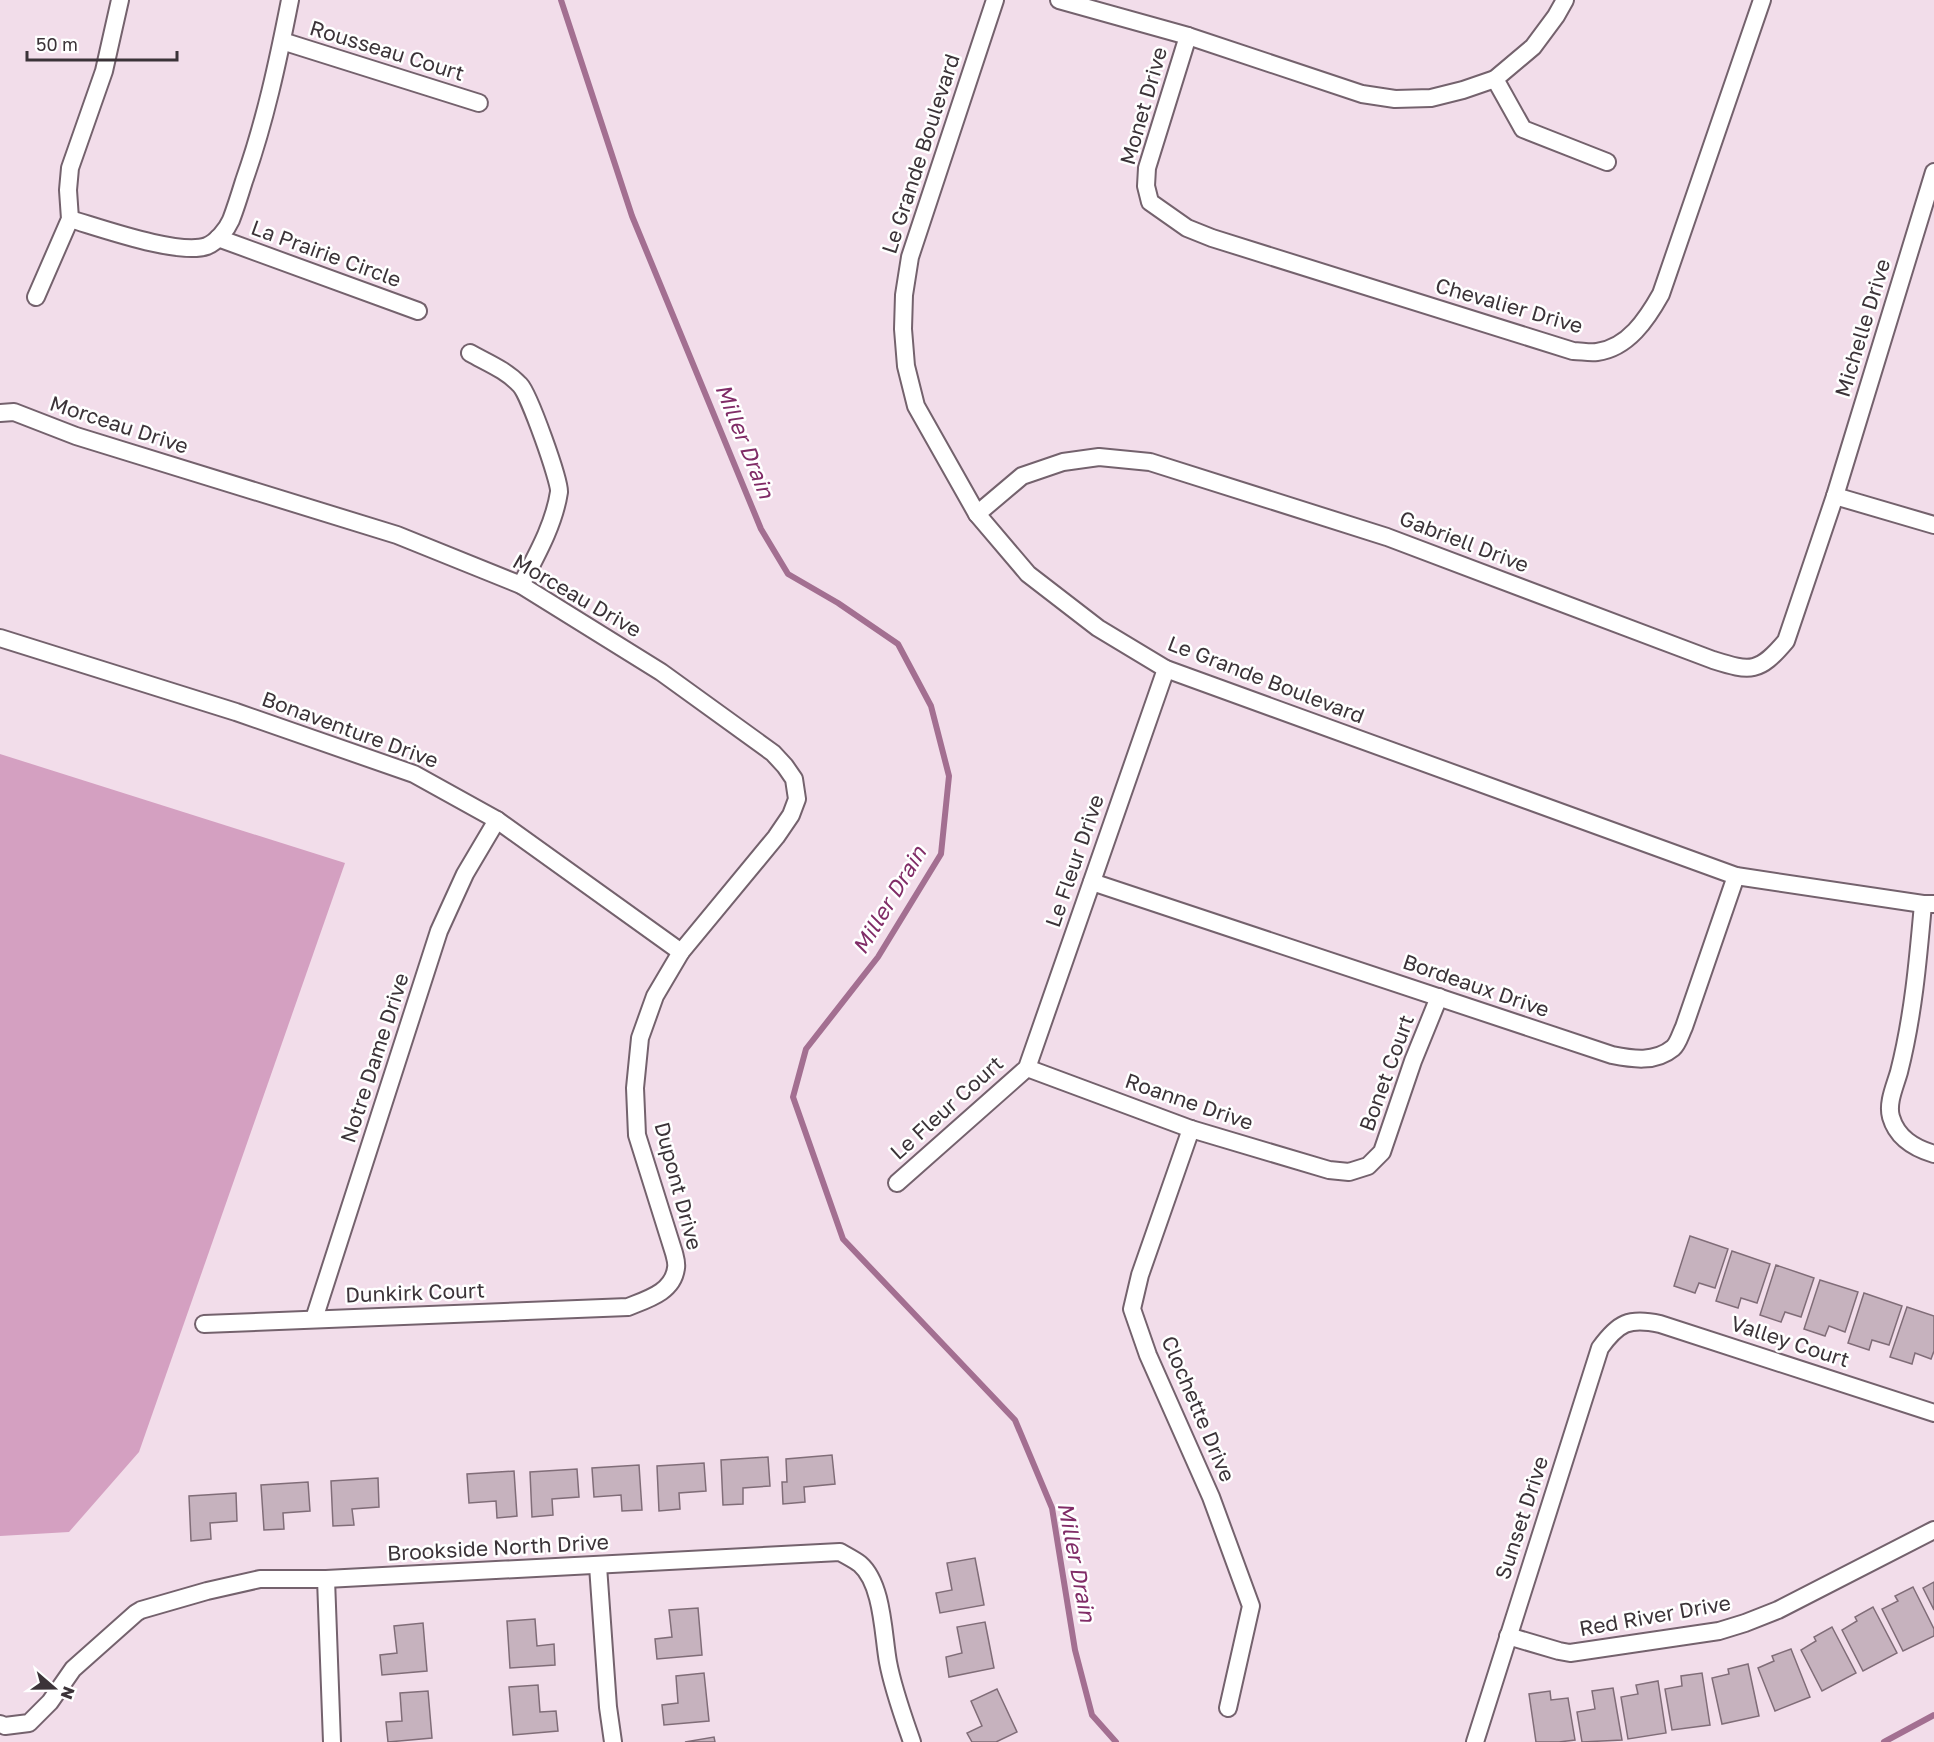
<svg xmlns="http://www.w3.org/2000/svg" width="1934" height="1742" font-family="'Golos Text',sans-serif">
	<rect width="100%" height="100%" fill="#f2ddea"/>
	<polygon fill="#d4a0c1" points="0,754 345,863 139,1452 69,1532 0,1536"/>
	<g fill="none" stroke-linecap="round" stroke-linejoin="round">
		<g stroke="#a36f91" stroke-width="6">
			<polyline points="561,0 632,216 761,529 788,574 838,603 898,644 931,706 949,776 941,854 878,957 806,1049 793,1097 843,1239 1015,1420 1052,1508 1075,1650 1092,1715 1116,1742"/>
			<polyline points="1884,1742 1934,1715"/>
		</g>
	</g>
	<g fill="#c6b2be" stroke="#806d78" stroke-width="1.5">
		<polygon points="1690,1236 1728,1249 1715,1288 1699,1283 1695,1293 1674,1286"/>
		<polygon points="1732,1251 1770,1264 1757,1303 1741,1298 1738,1308 1716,1301"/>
		<polygon points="1776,1265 1814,1278 1801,1317 1785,1312 1781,1322 1760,1315"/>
		<polygon points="1820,1280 1858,1292 1845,1332 1829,1326 1825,1336 1804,1329"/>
		<polygon points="1864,1293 1902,1306 1889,1345 1872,1340 1869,1350 1848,1343"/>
		<polygon points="1907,1307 1934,1316 1934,1351 1931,1359 1915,1353 1912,1364 1890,1357"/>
		<polygon points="832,1455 835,1484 804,1487 805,1502 783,1504 782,1482 787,1482 786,1459"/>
		<polygon points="768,1457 770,1486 743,1488 743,1504 723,1505 721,1460"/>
		<polygon points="704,1463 706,1491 679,1493 680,1509 659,1511 657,1466"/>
		<polygon points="639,1465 642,1510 622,1511 621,1495 594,1497 592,1468"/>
		<polygon points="577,1469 579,1497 552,1499 553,1515 532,1517 530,1472"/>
		<polygon points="514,1471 517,1516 497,1518 496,1501 469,1503 467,1474"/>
		<polygon points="378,1478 379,1507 352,1509 354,1525 333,1526 331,1481"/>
		<polygon points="308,1482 310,1511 283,1513 284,1529 264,1530 261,1485"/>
		<polygon points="236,1493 237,1521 210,1523 211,1539 191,1541 189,1496"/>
		<polygon points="975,1558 984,1605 940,1613 936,1593 952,1590 947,1563"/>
		<polygon points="1934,1582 1934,1610 1923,1588"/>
		<polygon points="1913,1587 1934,1629 1934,1636 1903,1651 1882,1609 1898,1601 1895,1596"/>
		<polygon points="1873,1607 1897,1653 1863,1671 1842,1630 1857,1621 1855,1617"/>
		<polygon points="698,1608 702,1655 657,1659 655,1639 672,1637 669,1610"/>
		<polygon points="535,1619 537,1646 554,1644 555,1665 510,1668 507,1621"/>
		<polygon points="985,1622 994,1668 949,1677 946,1657 962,1653 957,1627"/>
		<polygon points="423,1623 427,1671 382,1675 380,1655 397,1653 394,1626"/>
		<polygon points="1832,1627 1856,1673 1822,1691 1801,1650 1816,1641 1814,1637"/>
		<polygon points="1791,1649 1810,1697 1775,1711 1758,1668 1774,1661 1772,1656"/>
		<polygon points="1748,1664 1759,1716 1722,1724 1712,1678 1729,1674 1728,1669"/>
		<polygon points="704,1673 709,1721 664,1725 662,1705 678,1703 676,1676"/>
		<polygon points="1702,1673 1710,1725 1672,1730 1665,1689 1682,1686 1681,1676"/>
		<polygon points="1658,1681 1666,1733 1628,1739 1621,1697 1638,1694 1636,1685"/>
		<polygon points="538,1685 540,1712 556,1711 558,1731 513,1735 509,1687"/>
		<polygon points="1613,1688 1622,1740 1582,1742 1577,1712 1595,1709 1592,1691"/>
		<polygon points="997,1689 1017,1732 996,1742 972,1742 967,1733 982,1726 971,1701"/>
		<polygon points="428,1691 432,1738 388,1742 386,1722 402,1721 400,1693"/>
		<polygon points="1550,1691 1551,1700 1568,1698 1575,1740 1559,1742 1536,1742 1529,1694"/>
		<polygon points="714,1737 715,1742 685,1742"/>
	</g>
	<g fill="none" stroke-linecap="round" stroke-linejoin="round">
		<defs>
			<g id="street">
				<polyline points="995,0 910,257 904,295 903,329 906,366 916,406 977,514 1028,574 1098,628 1166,669 1736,876 1923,904 1934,904"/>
				<polyline points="1059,0 1188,36 1362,94 1395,99 1431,98 1463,90 1495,79 1533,47 1556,16 1565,0"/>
				<path d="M1188 36 1147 168 1146 186 1150 202 1187 228 1212 238 1573 351C1581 351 1589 353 1597 352 1628 348 1647 319 1661 294L1762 0"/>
				<polyline points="282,41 479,103"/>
				<polyline points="1495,79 1523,129 1607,162"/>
				<path d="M70 219C101 228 179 256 207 246 217 242 227 229 231 220 236 207 240 194 244 181 265 122 278 61 290 0"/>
				<polyline points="218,238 418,311"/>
				<polyline points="36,297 70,219 68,190 70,168 104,71 120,0"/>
				<path d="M470 353C488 363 506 370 520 385 529 394 560 481 559 492 554 525 536 556 521 585"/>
				<path d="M0 413 14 412 76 436 397 535 521 585 661 672 773 753 785 766 794 779 797 799 791 815 776 837 681 952 655 996 640 1038 635 1088 637 1135 674 1253C675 1257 677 1263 676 1268 673 1292 648 1299 628 1307L204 1324"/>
				<polyline points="1835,496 1934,525"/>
				<path d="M977 514 1022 476 1063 462 1099 457 1150 462 1387 537 1713 660C1751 672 1759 673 1786 641L1835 496 1934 172"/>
				<polyline points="0,638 236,712 414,774 497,820 681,952"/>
				<path d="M1092 882 1612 1055C1632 1059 1655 1063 1673 1048 1678 1044 1681 1033 1684 1027L1736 876"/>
				<path d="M1923 904C1918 961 1913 1017 1899 1072 1895 1086 1887 1103 1891 1117 1897 1138 1914 1148 1934 1154"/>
				<polyline points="1027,1068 1191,1129 1329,1170 1349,1172 1368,1166 1382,1152 1413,1061 1439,997"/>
				<polyline points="1191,1129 1140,1275 1132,1309 1148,1355 1211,1497 1251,1606 1228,1708"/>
				<polyline points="897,1183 1027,1068 1166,669"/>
				<polyline points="314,1319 439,931 465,874 497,820"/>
				<polyline points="598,1566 608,1707 613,1742"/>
				<polyline points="326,1579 332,1742"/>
				<polyline points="1508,1636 1559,1651 1570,1653 1719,1631 1745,1623 1778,1610 1934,1530"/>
				<path d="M0 1724 5 1726 29 1723 50 1702 73 1669 136 1613 141 1610 207 1591 260 1579H326L840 1552C847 1556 855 1560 860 1564 883 1584 883 1635 888 1662 893 1689 903 1716 912 1742"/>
				<path d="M1475 1742 1600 1348C1618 1323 1629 1317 1660 1324L1934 1413"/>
			</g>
		</defs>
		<use href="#street" stroke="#74626d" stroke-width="20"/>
		<use href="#street" stroke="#fff" stroke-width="16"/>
	</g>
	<g text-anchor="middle" stroke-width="5" stroke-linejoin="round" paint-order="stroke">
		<g font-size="21" fill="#3b3338" stroke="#fff">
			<text transform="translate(387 51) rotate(17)" y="7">Rousseau Court</text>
			<text transform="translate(1144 106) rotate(-74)" y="7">Monet Drive</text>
			<text transform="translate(921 154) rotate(-72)" y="7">Le Grande Boulevard</text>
			<text transform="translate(326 254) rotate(20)" y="7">La Prairie Circle</text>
			<text transform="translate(1509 306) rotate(16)" y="7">Chevalier Drive</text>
			<text transform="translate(1863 328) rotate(-73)" y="7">Michelle Drive</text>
			<text transform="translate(119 425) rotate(18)" y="7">Morceau Drive</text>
			<text transform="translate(1464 542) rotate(21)" y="7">Gabriell Drive</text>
			<text transform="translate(577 596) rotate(30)" y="7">Morceau Drive</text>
			<text transform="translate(1266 680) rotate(21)" y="7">Le Grande Boulevard</text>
			<text transform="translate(350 730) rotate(20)" y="7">Bonaventure Drive</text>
			<text transform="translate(1075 861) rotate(-71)" y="7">Le Fleur Drive</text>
			<text transform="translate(1476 986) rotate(19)" y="7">Bordeaux Drive</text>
			<text transform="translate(375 1058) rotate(-72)" y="7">Notre Dame Drive</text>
			<text transform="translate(1387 1073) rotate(-70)" y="7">Bonet Court</text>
			<text transform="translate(1189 1102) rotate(19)" y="7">Roanne Drive</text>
			<text transform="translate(947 1108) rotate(-42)" y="7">Le Fleur Court</text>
			<text transform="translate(678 1186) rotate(75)" y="7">Dupont Drive</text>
			<text transform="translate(415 1293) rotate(-2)" y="7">Dunkirk Court</text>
			<text transform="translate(1790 1342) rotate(18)" y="7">Valley Court</text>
			<text transform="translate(1198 1409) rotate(67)" y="7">Clochette Drive</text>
			<text transform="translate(1522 1518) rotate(-72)" y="7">Sunset Drive</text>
			<text transform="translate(498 1548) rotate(-3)" y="7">Brookside North Drive</text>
			<text transform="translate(1655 1616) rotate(-10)" y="7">Red River Drive</text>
		</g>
		<g font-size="22" font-style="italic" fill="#802c67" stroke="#fff">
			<text transform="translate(745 441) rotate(68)" y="8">Miller Drain</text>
			<text transform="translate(889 900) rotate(-59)" y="8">Miller Drain</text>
			<text transform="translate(1077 1562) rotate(79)" y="8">Miller Drain</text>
		</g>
	</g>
	<g transform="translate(54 1688) rotate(110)" stroke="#ffffff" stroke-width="4.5" paint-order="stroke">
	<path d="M0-4.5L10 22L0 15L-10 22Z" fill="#3b3338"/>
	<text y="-9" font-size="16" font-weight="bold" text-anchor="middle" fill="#3b3338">N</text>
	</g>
	<path d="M27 51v9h150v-9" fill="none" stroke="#3b3338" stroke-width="3"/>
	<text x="36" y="51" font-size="18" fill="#3b3338" stroke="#ffffff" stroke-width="4.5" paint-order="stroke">50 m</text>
</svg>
